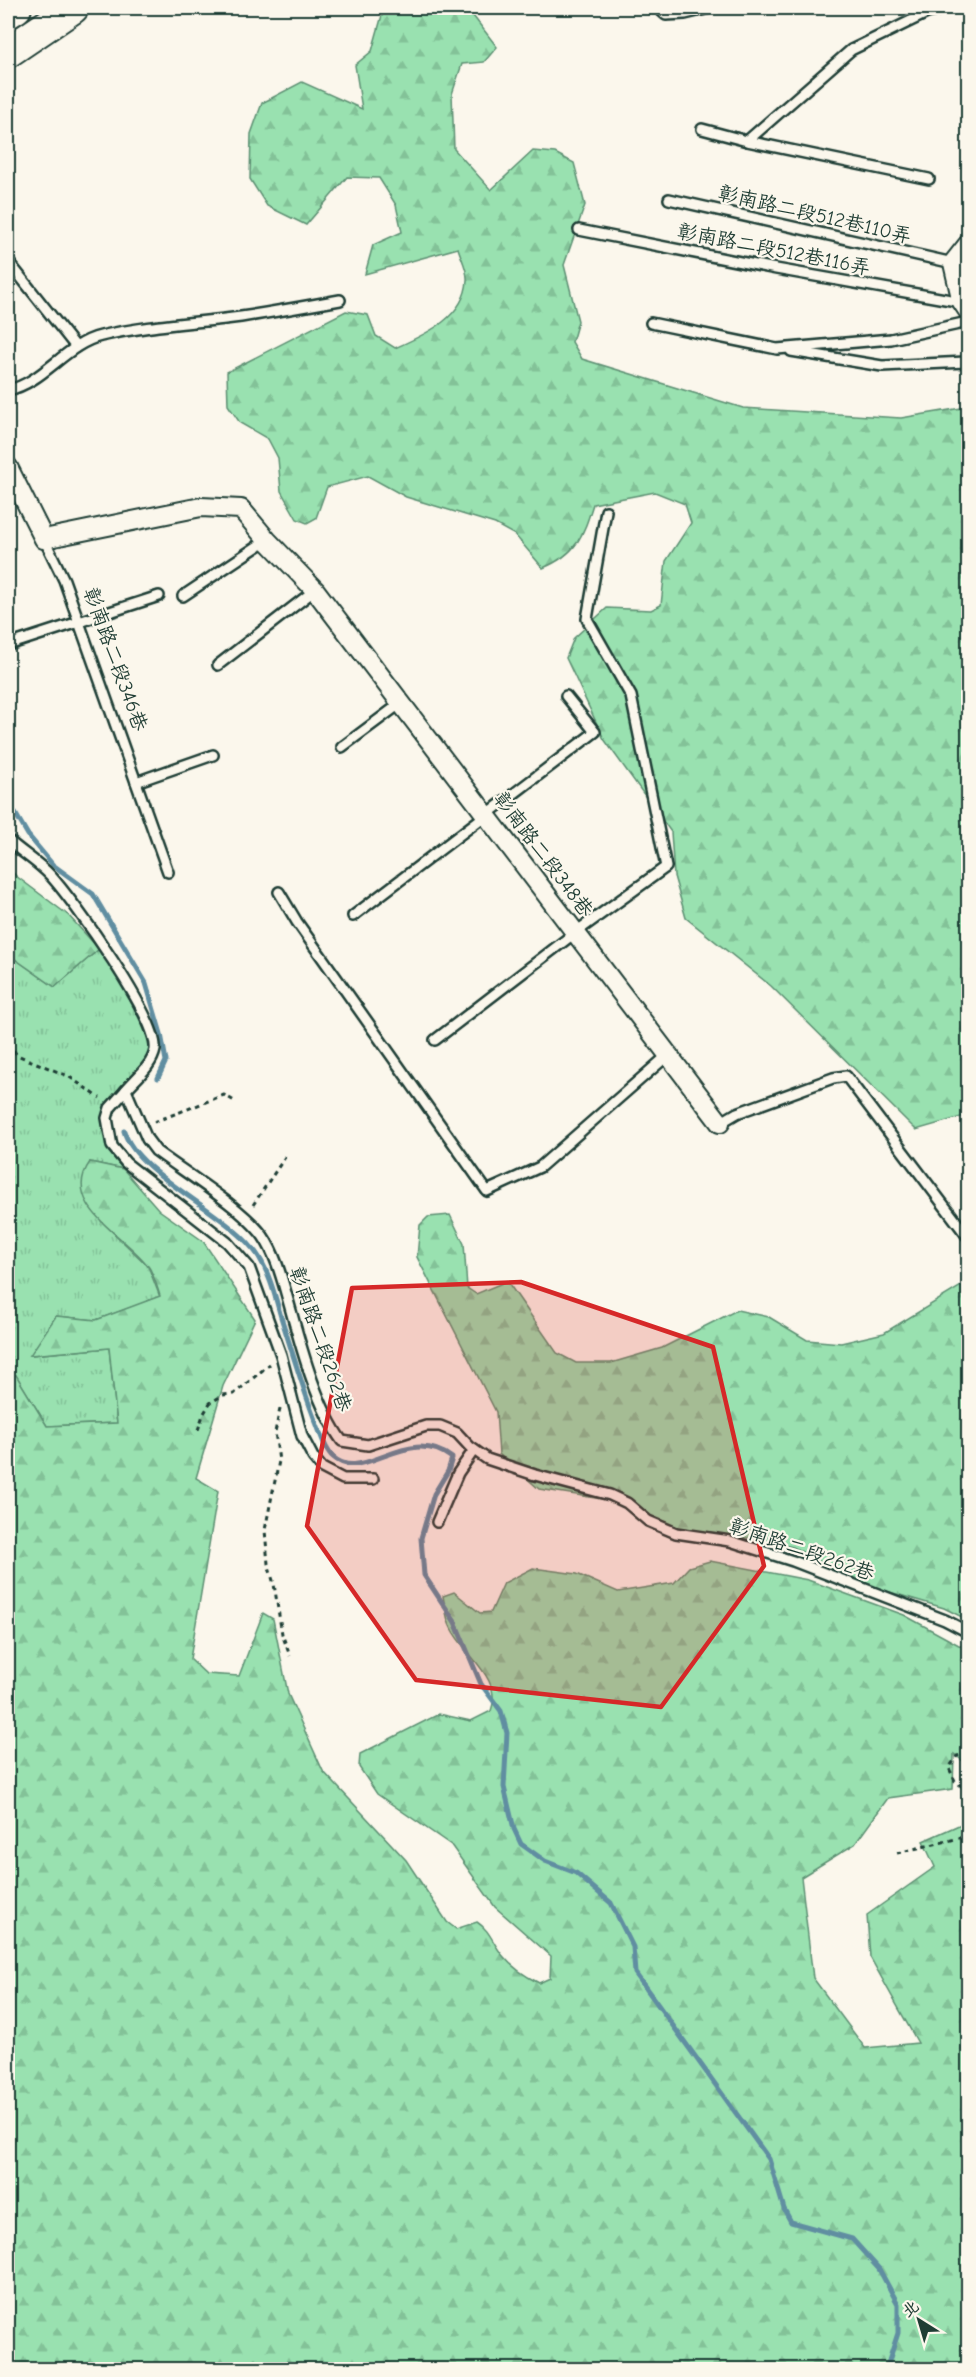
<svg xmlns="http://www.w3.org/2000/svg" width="976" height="2377" font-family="'Comic Neue','LXGW WenKai TC',sans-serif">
	<defs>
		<pattern id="grass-tufts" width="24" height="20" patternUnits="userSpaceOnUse" patternTransform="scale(1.5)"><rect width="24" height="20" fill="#99e1b0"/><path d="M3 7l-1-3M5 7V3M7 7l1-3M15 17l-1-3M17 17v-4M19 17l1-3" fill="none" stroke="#83c298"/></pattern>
		<pattern id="forest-firs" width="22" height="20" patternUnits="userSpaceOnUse" patternTransform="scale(1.5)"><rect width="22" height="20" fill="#99e1b0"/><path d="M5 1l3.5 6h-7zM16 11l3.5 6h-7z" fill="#83c298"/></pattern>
	</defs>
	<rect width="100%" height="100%" fill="#fbf7ec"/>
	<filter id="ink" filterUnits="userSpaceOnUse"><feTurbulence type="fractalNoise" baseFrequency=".0167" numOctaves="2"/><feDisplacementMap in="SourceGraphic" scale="12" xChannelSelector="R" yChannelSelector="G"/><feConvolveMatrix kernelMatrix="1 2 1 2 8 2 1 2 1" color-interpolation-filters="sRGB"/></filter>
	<g filter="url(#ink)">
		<path fill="url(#grass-tufts)" stroke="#5c8f72" stroke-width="1.5" d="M99 949C114 975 148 1020 153 1049 158 1085 113 1089 111 1120 110 1132 120 1156 123 1169L90 1162 101 1221 148 1266 160 1297 96 1320 56 1316 31 1355 109 1348 117 1423 47 1426 16 1375 8 1377V954L55 987Z"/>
		<g fill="url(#forest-firs)" stroke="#5c8f72" stroke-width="1.5">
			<path d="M384 8H467L497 47 484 62 462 64 452 94 454 149 491 190 533 151 555 153 574 163 585 205 564 265 578 321 572 342 582 359 743 408 901 418 968 407V1115L916 1130 771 986 686 918 674 876 671 832 604 739 566 658 574 638 607 608 651 610 661 605 666 561 691 523 685 504 655 492 593 504C583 536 577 554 543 568L515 535 495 524 406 497 368 476 327 487 316 518 307 523 297 519 281 491 278 458 268 439 240 423 228 405 227 372 346 311 368 315 376 336 395 348C424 335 465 318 467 280 468 271 461 258 458 248L365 274 373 245 402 232 396 205 379 178 347 177 306 225 267 206 250 179 251 134 262 103 302 82 362 109 355 65 372 51Z"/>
			<polygon points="8,867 16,876 68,915 99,949 55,987 8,954"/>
			<path d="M90 1162 123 1169 159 1210 203 1241 255 1319 223 1386 196 1478 218 1491 190 1659 206 1674 239 1676 263 1613 273 1619 288 1694 323 1771 406 1860 447 1922 456 1929 477 1922C491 1931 493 1945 504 1957 513 1968 527 1977 539 1983L550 1978 551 1956 495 1907 451 1845 377 1794 359 1767 360 1754 439 1714 471 1721 491 1711C503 1678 464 1655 451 1628 446 1619 445 1606 443 1596L454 1592 480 1613 491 1612 504 1583 533 1568 577 1574 618 1592 674 1583 689 1567 710 1561 808 1580 904 1615 968 1650V1765L954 1754 953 1789 888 1798 855 1844 801 1877 813 1978 865 2048 918 2043 870 1957 867 1915 935 1867 923 1841 968 1821V2369H8V1377L16 1375 47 1426 117 1423 109 1348 30 1355 56 1316 96 1320 160 1296C157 1287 154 1274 148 1266 127 1236 59 1206 90 1162Z"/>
			<polygon points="450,1215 464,1244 467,1288 476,1294 507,1281 557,1353 576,1363 611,1363 662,1348 737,1310 769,1317 807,1340 841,1343 884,1333 961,1286 968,1290 968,1620 944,1608 859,1583 793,1547 750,1538 674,1538 649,1517 608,1500 539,1489 499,1454 496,1412 417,1257 420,1225 428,1217"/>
		</g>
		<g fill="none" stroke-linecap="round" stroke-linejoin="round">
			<g stroke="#608ea1" stroke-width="5">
				<polyline points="8,801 28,835 53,865 93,894 146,983 161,1034 166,1061 158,1078"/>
				<path d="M124 1131C137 1176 230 1212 259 1257 270 1275 275 1296 281 1317 292 1351 302 1386 315 1420 320 1431 324 1449 333 1457 363 1485 407 1423 452 1458L448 1471 434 1494 421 1538 424 1575 455 1622 481 1684 501 1711 507 1733 504 1787 514 1829 521 1844 545 1861 576 1873 611 1903 633 1947 635 1973 769 2159 784 2209 791 2222 852 2239 879 2269 898 2304V2333L886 2370"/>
				<polyline points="889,2364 897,2370"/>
			</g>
			<defs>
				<g id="lane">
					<polyline points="658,8 666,15 685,14 710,8"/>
					<polyline points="702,129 747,141"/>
					<polyline points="929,179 747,141 851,50 927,13 946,8"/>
					<polyline points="669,199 953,263"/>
					<polyline points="579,230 776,269 962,302"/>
					<polyline points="8,261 76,347"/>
					<polyline points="651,323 777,349 891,339 968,322"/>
					<polyline points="791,351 882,366 966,362"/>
					<path d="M8 390C43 383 66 344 101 336 147 325 195 323 241 317 274 312 307 306 340 300"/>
					<polyline points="44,539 64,580 168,872"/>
					<polyline points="183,596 267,540"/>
					<polyline points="8,645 159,596"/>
					<polyline points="218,665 315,590"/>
					<polyline points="342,747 401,703"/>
					<polyline points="136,782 213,755"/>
					<path d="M8 840C21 852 38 862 50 875 73 900 159 1019 155 1050 152 1066 136 1078 126 1090L147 1139 156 1151C187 1174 241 1207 263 1236 276 1255 282 1279 288 1300 300 1343 316 1406 342 1441L368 1445 426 1426H440L457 1433 470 1447 487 1459 535 1475 610 1495 627 1503 648 1521 676 1533 730 1541 793 1561 945 1620 968 1632"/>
					<polyline points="279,892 297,922 487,1191 540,1167 668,1055"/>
					<polyline points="353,916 595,732 566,696"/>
					<polyline points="435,1040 576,932 666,867 631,696 587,619 606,511"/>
					<polyline points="126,1090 110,1108 107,1118 112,1146 126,1163 227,1242 249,1267 281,1355 302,1436 313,1457 322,1468 343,1479 373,1479"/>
					<polyline points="720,1123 737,1113 833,1078 846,1076 968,1237"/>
					<polyline points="437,1522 458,1473 474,1450"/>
				</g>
				<g id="street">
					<polyline points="968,244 953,263 962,302 968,311"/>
					<polyline points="8,467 44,539 201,507 241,509 267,540 315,590 720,1123"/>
				</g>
				<g id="primary">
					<polyline points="8,13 16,8"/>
					<polyline points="8,52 73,8"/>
				</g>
			</defs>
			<use href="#lane" stroke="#1f3d34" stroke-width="14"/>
			<use href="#street" stroke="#1f3d34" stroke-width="22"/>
			<use href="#primary" stroke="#1f3d34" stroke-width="34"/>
			<g stroke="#1f3d34" stroke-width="3" stroke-dasharray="4.5 4.5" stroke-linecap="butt">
				<polyline points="8,1043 17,1055 68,1076 100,1098"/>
				<polyline points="154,1122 224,1095 236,1102"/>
				<polyline points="253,1205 287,1154"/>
				<polyline points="280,1409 275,1432 279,1461 265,1530 268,1564 274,1584 282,1634 290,1656"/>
				<polyline points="198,1430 203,1415 210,1403 223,1395 234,1394 270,1364"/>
				<polyline points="968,1753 957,1756 949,1768 955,1781 968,1791"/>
				<polyline points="960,1809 968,1809"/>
				<polyline points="897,1853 968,1836"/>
			</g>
			<use href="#lane" stroke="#fbf7ec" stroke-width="9"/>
			<use href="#street" stroke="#fbf7ec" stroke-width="18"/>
			<use href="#primary" stroke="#fbf7ec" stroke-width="30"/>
		</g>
	</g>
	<path fill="#d62828" fill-opacity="0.2" stroke="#d62828" stroke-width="4.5" stroke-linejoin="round" d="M521 1282 713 1347 764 1566 661 1707 416 1680 307 1526 352 1288Z"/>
	<g text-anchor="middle" stroke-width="4.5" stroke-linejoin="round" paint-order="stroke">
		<g font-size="20" fill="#1f3d34" stroke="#fbf7ec">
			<text transform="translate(815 214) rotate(13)" y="7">彰南路二段512巷110弄</text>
			<text transform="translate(774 249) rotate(11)" y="7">彰南路二段512巷116弄</text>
			<text transform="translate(116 659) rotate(70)" y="7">彰南路二段346巷</text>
			<text transform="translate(544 854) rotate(53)" y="7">彰南路二段348巷</text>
			<text transform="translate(321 1339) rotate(71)" y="7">彰南路二段262巷</text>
			<text transform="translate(802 1549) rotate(19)" y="7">彰南路二段262巷</text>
		</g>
	</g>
	<rect width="976" height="2377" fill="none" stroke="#fbf7ec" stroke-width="30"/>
	<rect x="15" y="15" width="946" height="2347" fill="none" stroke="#1f3d34" stroke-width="2" filter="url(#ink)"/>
	<g transform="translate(919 2320) rotate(323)" stroke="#fbf7ec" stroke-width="4.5" paint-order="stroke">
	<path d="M0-4.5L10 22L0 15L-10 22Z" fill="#1f3d34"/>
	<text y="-9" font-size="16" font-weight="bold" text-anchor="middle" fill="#1f3d34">北</text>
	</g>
</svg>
